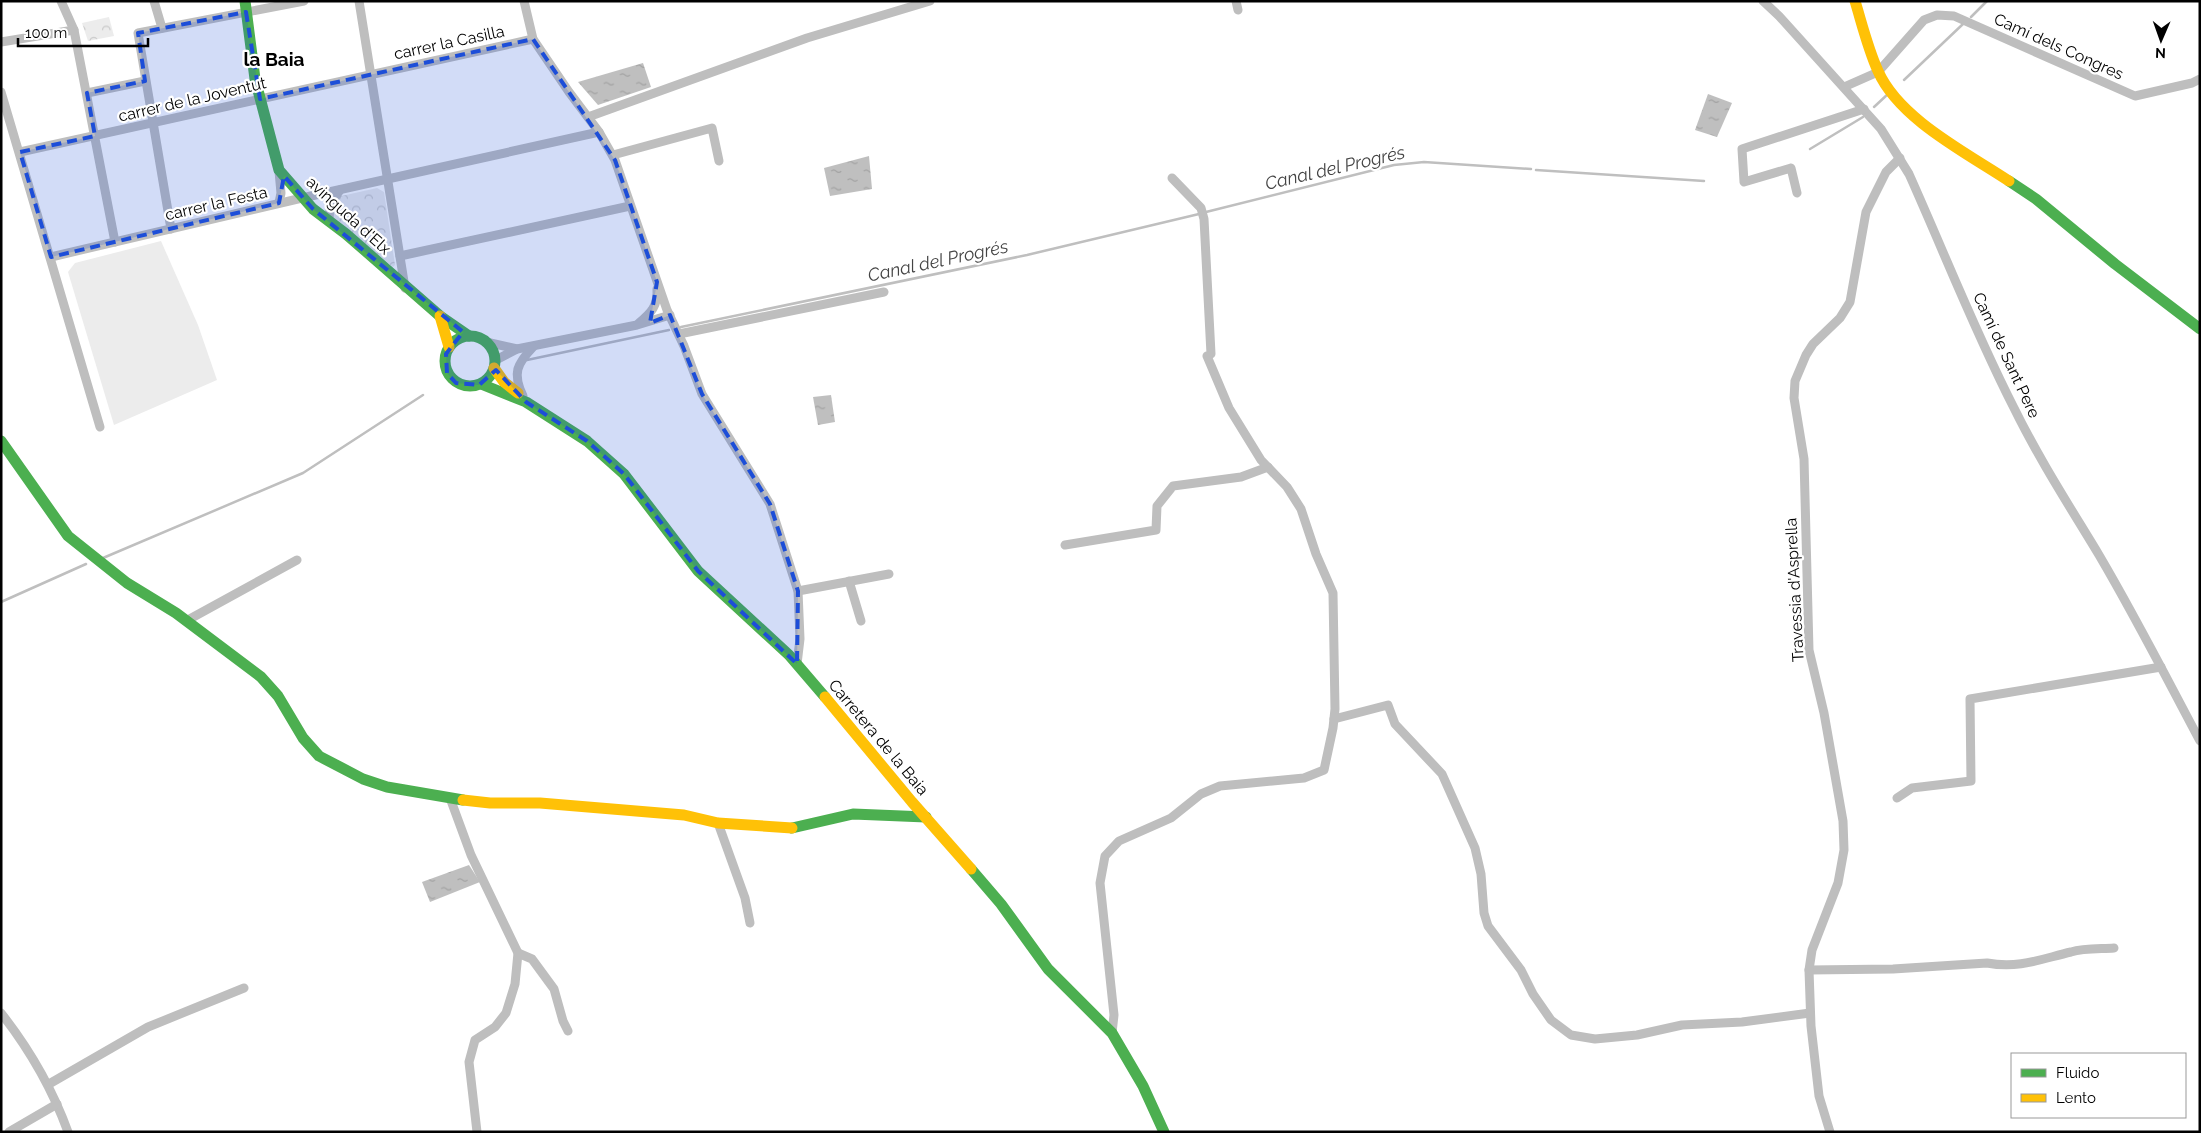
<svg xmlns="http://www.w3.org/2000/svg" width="2201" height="1133" font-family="Raleway,sans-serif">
	<defs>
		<pattern id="forest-crowns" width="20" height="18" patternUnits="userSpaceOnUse" patternTransform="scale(1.25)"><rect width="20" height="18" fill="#ececec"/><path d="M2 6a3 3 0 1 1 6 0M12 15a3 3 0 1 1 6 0" fill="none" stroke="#c9c9c9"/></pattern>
		<pattern id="water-ripples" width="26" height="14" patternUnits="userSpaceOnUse" patternTransform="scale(1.25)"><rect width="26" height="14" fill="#bfbfbf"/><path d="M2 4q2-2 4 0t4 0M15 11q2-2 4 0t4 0" fill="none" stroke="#a2a2a2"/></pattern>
	</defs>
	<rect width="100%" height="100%" fill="#fff"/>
	<g fill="url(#forest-crowns)">
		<polygon points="109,17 114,36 88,41 82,23"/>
		<polygon points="377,188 384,192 395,265 393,267 331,216 337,197"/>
	</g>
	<polygon fill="#ececec" points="161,241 198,325 217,380 114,425 68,272 75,263"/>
	<g fill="url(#water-ripples)">
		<polygon points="643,63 651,87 598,105 578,82"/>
		<polygon points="1708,94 1732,103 1717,137 1695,130"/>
		<polygon points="869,156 872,189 830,196 824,168"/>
		<polygon points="831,395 835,422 818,425 813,397"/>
		<polygon points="469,865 480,882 430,902 422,882"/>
	</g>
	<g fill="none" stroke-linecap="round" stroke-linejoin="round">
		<g stroke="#bfbfbf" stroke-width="2.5">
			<polyline points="1971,17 1987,1"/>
			<polyline points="1904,80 1963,24"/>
			<polyline points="1874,107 1888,94"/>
			<polyline points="1810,149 1863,117"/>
			<polyline points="1536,170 1704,181"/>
			<polyline points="1206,212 1394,165 1424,162 1531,169"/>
			<polyline points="681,327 1027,255 1199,214"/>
			<polyline points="527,360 669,330"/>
			<polyline points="103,558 303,473 423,395"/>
			<polyline points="1,602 86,564"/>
		</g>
		<g stroke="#bebebe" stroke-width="9">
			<polyline points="61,1 74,30 115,242"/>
			<polyline points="154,1 162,28"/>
			<polyline points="359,1 405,288"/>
			<polyline points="524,1 533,39 569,92 599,132 615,160 667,310 684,346 702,394 770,504 798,591 800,639 797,664"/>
			<polyline points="1236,1 1238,10"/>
			<path d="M1763 1 1779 16 1881 129 1909 174C1944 252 1975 332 2014 408 2039 459 2070 507 2099 555 2135 616 2167 679 2200 741"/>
			<polyline points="1,42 74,30"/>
			<polyline points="1844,87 1878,72 1924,20 1937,15 1954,16 2135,96 2192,83 2200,79"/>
			<polyline points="1,92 100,427"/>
			<polyline points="87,93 145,81"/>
			<polyline points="588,117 807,38 930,1"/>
			<polyline points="20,152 533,39"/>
			<polyline points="613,155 712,128 719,161"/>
			<polyline points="279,171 281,193 279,203"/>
			<polyline points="1172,178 1201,208 1204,219 1211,354"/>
			<polyline points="1797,193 1791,168 1744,182 1742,149 1864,109"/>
			<path d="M329 222C329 208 332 201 340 190"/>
			<polyline points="171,229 138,33 304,1"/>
			<polyline points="400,256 630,206"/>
			<polyline points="51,257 302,198 599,132"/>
			<path d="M639 323C651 313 658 306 657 289"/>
			<polyline points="679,334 884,292"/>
			<polyline points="486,342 517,349"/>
			<polyline points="496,360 517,349 637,325 670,315"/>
			<path d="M523 396C512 373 517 364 533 347"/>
			<polyline points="1065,545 1156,530 1157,506 1173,486 1241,477 1268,467"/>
			<polyline points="849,581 861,621"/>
			<polyline points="798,591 889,574"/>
			<polyline points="186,621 297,560"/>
			<polyline points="1334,719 1388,705 1395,724 1442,774 1475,848 1481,874 1484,913 1488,926 1521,970 1533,994 1551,1020 1571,1035 1595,1039 1637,1035 1682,1025 1742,1022 1810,1013"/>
			<polyline points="450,798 471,855 518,953 515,984 506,1013 495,1027 475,1040 469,1062 477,1132"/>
			<polyline points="1897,798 1912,788 1971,781 1970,699 2161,667"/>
			<polyline points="718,823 745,898 750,923"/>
			<polyline points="518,953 532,959 554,989 563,1021 568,1031"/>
			<path d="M1809 970 1893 969 1987 963C2019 969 2041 959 2071 952 2084 948 2100 949 2114 948"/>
			<path d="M1 1013C30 1050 52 1088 68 1132"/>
			<polyline points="1112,1033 1114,1015 1100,883 1105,856 1119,841 1171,818 1201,794 1220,786 1304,778 1324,770 1333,728 1335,709 1333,593 1316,554 1301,509 1287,487 1261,460 1229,408 1207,356"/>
			<polyline points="49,1084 148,1027 244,988"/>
			<polyline points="9,1132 57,1104"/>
			<polyline points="1830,1132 1819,1096 1811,1026 1809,970 1812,950 1838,883 1844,850 1843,821 1824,713 1809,650 1804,459 1794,398 1795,381 1806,355 1813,344 1840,318 1850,302 1866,212 1886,172 1900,158"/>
		</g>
		<g stroke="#4caf50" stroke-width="11">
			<polyline points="245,1 255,79 279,170 313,209 346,234 440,316 469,336"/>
			<polyline points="2009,181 2036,199 2115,264 2200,329"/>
			<circle cx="470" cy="361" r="25"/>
			<polyline points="481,384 526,402 587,441 624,474 698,571 789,655 825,697"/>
			<polyline points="1,441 68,536 127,583 176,613 261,677 278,696 303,738 319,756 363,779 387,787 463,800"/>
			<polyline points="792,828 853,814 926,817"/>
			<polyline points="971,869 1001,904 1048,969 1112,1033 1143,1086 1164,1132"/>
		</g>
		<g stroke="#ffc107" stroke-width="11">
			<path d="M1855 1C1862 24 1868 49 1878 71 1899 119 1967 153 2009 181"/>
			<polyline points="440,316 449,347"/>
			<polyline points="494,368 504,382 518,393"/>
			<polyline points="825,697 912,802 971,869"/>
			<polyline points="463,800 490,803 540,803 684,815 718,823 792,828"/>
		</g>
	</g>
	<path fill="#1d4ed8" fill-opacity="0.2" stroke="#1d4ed8" stroke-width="4" stroke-dasharray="10 6" stroke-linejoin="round" d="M246 12 260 99 533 39 615 160 657 282 650 323 670 315 702 394 770 504 798 591 797 664 698 571 624 474 587 441 526 402 496 370 479 385 456 383 447 373 446 354 463 332 313 209 284 176 279 203 51 257 20 152 95 136 87 93 145 81 138 33Z"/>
	<g text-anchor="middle" stroke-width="4.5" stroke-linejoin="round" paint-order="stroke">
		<g font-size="16" fill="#000" stroke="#fff">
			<text transform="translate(449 42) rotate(-12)" y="6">carrer la Casilla</text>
			<text transform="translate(2059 46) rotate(24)" y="6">Camí dels Congres</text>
			<text transform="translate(192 99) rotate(-13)" y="6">carrer de la Joventut</text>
			<text transform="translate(216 203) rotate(-13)" y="6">carrer la Festa</text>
			<text transform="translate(349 215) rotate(42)" y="6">avinguda d'Elx</text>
			<text transform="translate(2007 355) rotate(65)" y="6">Camí de Sant Pere</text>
			<text transform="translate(1794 590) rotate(-93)" y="6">Travessia d'Asprella</text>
			<text transform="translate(879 737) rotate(50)" y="6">Carretera de la Baia</text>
		</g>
		<g font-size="18" font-style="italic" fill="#444" stroke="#fff">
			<text transform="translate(1335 168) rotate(-13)" y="6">Canal del Progrés</text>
			<text transform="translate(938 261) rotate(-12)" y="6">Canal del Progrés</text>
		</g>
		<g font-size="19" font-weight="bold" fill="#000" stroke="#fff">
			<text x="274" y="66">la Baia</text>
		</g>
	</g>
	<rect width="2201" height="1133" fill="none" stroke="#000000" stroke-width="5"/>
	<rect x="2011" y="1053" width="175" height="65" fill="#ffffff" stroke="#999999"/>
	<rect x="2021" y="1069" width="25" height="8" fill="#4caf50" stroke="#999999"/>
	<text x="2056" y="1078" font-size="15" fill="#000000">Fluido</text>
	<rect x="2021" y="1094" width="25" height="8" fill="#ffc107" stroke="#999999"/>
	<text x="2056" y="1103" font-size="15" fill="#000000">Lento</text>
	<g transform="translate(2161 40) rotate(182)" stroke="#ffffff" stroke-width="4" paint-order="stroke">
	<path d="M0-4L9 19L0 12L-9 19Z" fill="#000000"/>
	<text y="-8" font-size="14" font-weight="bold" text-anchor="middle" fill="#000000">N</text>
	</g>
	<path d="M18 38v8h130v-8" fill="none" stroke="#000000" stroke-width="2.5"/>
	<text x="25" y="38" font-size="15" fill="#000000" stroke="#ffffff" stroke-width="4" paint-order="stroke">100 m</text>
</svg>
